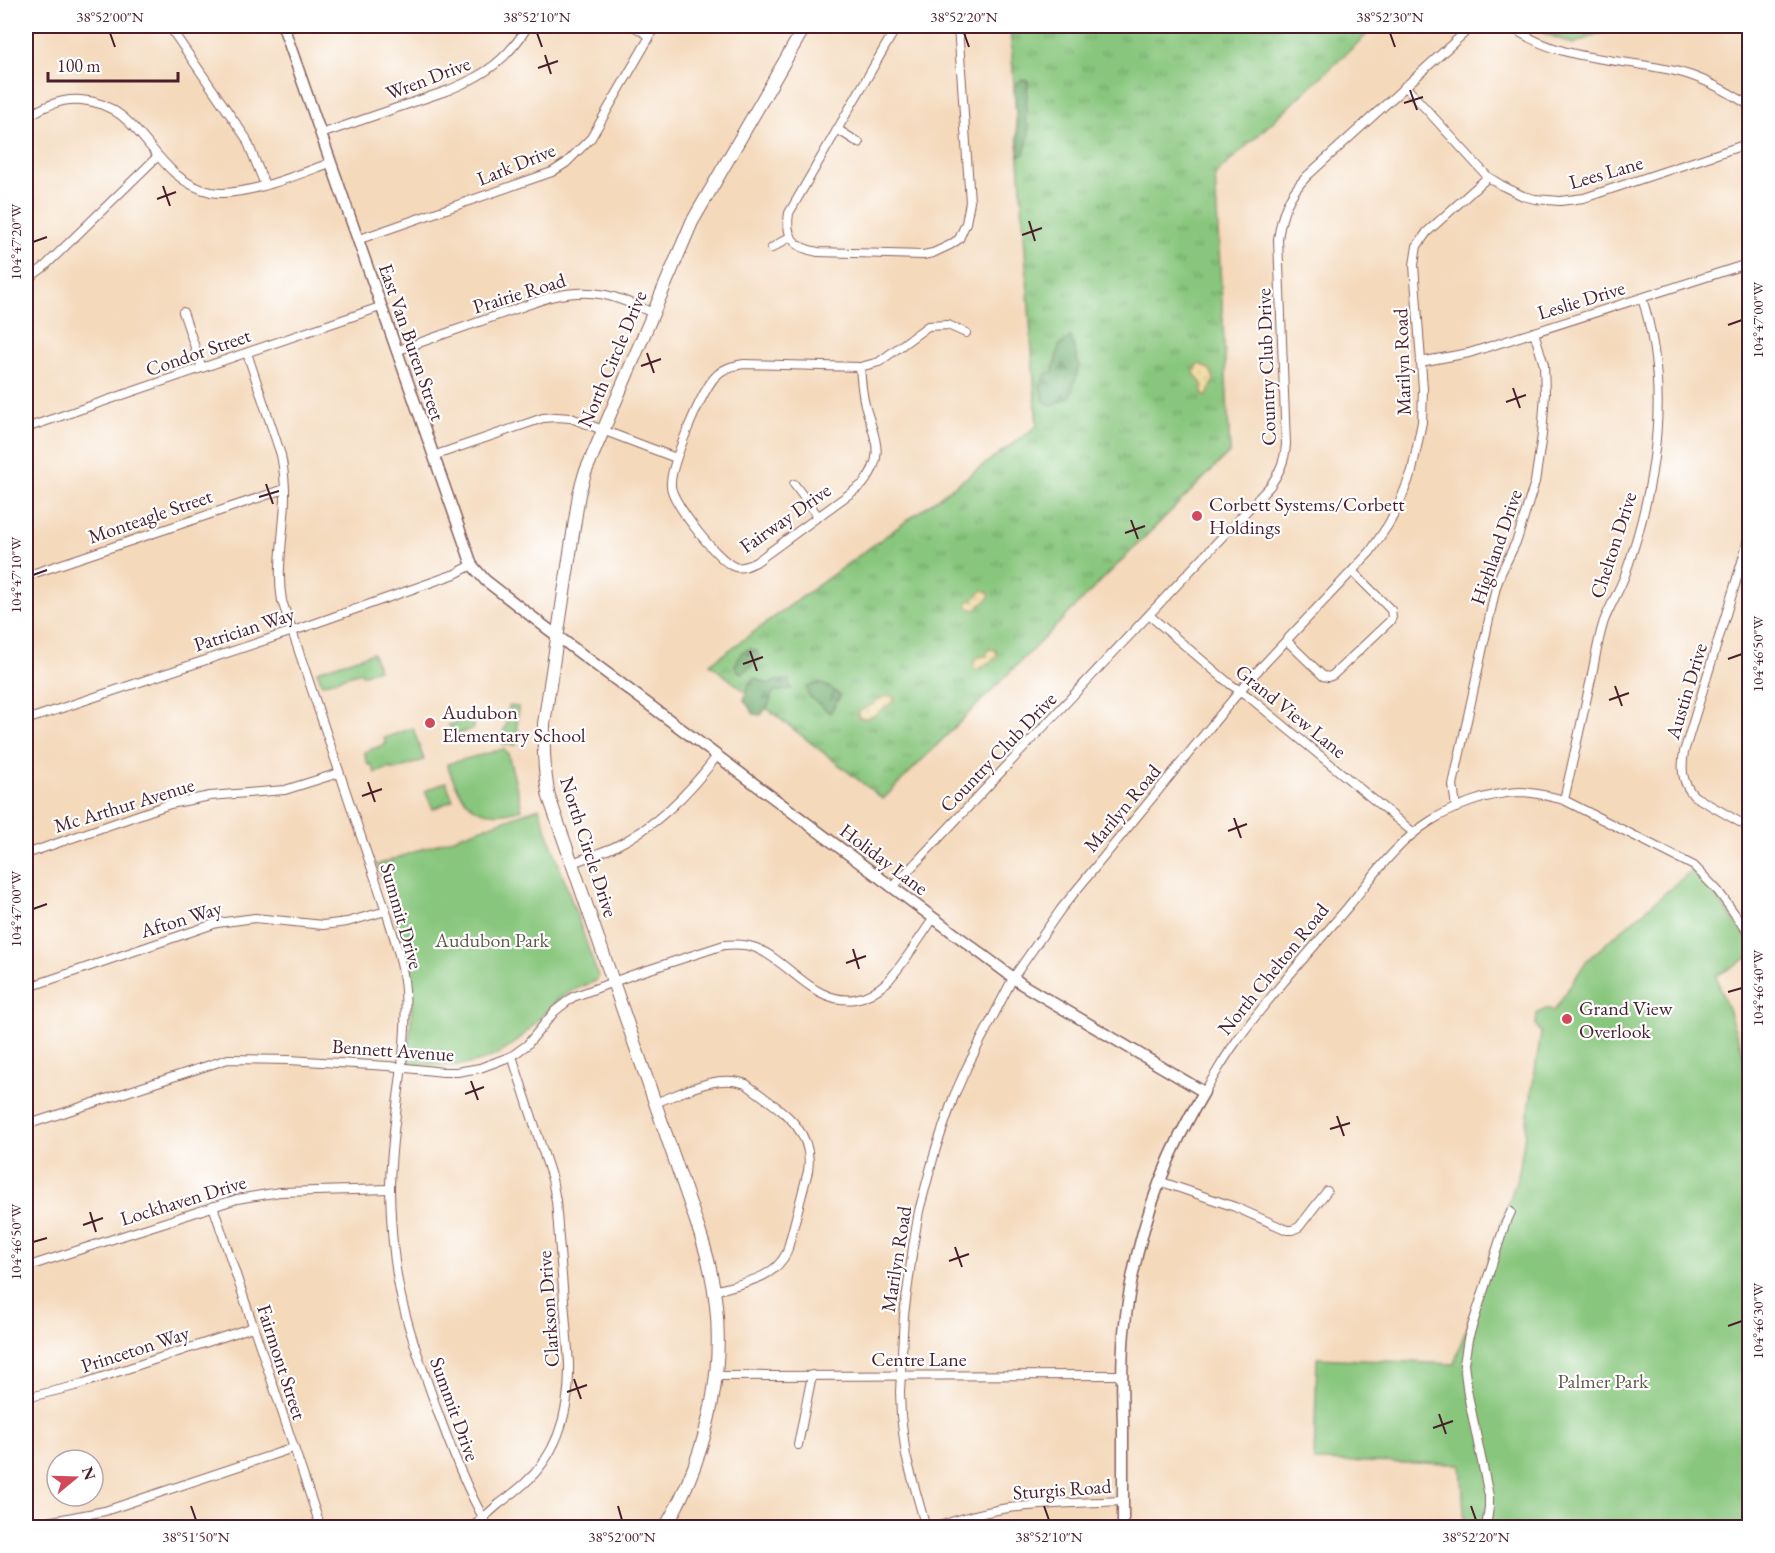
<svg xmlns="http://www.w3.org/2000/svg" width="1775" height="1553" font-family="'EB Garamond',serif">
	<defs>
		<pattern id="grass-tufts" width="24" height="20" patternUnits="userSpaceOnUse" patternTransform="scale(1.5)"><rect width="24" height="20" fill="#88c67d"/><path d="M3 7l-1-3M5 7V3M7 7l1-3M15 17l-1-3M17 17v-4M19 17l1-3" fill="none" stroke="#71a067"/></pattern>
		<pattern id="forest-firs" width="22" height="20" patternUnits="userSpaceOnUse" patternTransform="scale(1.5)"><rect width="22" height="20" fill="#6eab6c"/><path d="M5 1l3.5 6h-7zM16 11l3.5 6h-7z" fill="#5c8b59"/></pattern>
		<pattern id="sand-dots" width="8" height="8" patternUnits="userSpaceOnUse" patternTransform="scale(1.5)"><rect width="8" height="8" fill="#eeda9e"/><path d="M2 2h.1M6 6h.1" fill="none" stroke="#cebb88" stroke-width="1.8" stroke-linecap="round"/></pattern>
	</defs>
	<rect width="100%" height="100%" fill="#fff"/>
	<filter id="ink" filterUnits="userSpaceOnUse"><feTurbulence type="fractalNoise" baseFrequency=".0167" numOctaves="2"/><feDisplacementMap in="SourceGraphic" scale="12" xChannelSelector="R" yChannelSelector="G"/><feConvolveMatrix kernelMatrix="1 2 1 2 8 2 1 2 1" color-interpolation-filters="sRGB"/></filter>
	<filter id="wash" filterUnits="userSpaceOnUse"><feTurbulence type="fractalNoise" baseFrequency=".008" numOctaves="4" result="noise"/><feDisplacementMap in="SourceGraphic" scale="24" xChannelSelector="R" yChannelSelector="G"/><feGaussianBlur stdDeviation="1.35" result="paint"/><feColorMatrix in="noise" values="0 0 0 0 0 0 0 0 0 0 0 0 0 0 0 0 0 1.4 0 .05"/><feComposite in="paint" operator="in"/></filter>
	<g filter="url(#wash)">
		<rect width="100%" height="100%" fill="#f4d9bb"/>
		<g fill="url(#grass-tufts)" stroke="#697254" stroke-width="1.5">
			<polygon points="1010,26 1376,26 1215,175 1230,452 883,799 710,664 1037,426"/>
			<polygon points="1530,26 1619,26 1573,44 1546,34"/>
		</g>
		<g fill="url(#forest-firs)" stroke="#5c654c" stroke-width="1.5">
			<polygon points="1021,80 1028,81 1025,122 1029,126 1029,135 1024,154 1019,156 1014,86"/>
			<polygon points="1071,337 1079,366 1070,397 1052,406 1044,401 1040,386 1046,373 1053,372 1059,346"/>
			<polygon points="749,649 757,651 760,660 742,673 737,670 735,665 742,652"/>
			<polygon points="754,678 769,684 775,681 789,680 791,689 773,692 769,704 761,715 754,714 744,700 749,683"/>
			<polygon points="819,683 831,688 840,696 830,713 808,695 807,687"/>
		</g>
		<g fill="url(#sand-dots)" stroke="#9c7c64" stroke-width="1.5">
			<polygon points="1201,364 1211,371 1214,380 1207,396 1204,396 1202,393 1202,384 1194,373 1197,365"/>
			<polygon points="982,590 989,592 989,598 975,610 969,608 967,604 968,601 974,600"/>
			<path d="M989 649 996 650 997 658 977 670 974 668 973 662C977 655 981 657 987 656V651Z"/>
			<path d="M886 696H893L895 699C891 705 888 705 883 709 874 716 870 719 858 718L859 711 870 706 877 700Z"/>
		</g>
		<g fill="#88c67d" stroke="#697254" stroke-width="1.5">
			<polygon points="373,653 378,669 362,675 361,672 322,684 317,671"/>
			<path d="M509 706 518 707 517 728C520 733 520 739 516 745H504L502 742 504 728 506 726Z"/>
			<polygon points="470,717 474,728 453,736 449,725"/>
			<polygon points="413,728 424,760 395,770 389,768 375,773 371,764 368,765 364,752 386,744 384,738"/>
			<path d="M503 749 508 754 522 809C477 823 461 804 447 764Z"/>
			<polygon points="446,782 453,800 433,809 425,791"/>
			<path d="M539 808 598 976 597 980C585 986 572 989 560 998 545 1011 533 1027 518 1040 494 1062 463 1068 432 1065 424 1065 416 1065 409 1062L407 1058C410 1035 413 1012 411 989 408 946 391 906 377 865Z"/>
			<polygon points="1691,871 1696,873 1706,883 1749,941 1749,957 1716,976 1745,1058 1749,1057 1749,1527 1465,1527 1461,1464 1314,1461 1317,1358 1454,1364 1519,1172 1541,1033 1536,1025 1537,1014 1547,1008 1554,1011 1587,960"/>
		</g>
	</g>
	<g filter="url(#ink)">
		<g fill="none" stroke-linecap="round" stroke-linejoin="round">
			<defs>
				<g id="street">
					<polyline points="169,26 246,138 265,185"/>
					<polyline points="633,26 650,36"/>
					<path d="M897 26 789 213C785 237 794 248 818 252L923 255 933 253 950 245 959 239 966 223 970 202 958 26"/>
					<path d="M1510 26C1563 64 1623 57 1683 73 1707 80 1729 92 1750 106"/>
					<polyline points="284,29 295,26"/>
					<polyline points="1405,86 1488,177 1501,185 1523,196 1535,199 1560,201 1584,198 1750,143"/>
					<path d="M26 118C42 107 61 98 81 100 144 104 151 179 211 192 243 198 299 174 330 163"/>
					<polyline points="837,129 859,143"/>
					<path d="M321 134 449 90C485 75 507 60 528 26"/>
					<polyline points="357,240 552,172 566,163 591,138 656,26"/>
					<polyline points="772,248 791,236"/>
					<polyline points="1745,264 1750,281"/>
					<polyline points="26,280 43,268 158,156"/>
					<polyline points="183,312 202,368"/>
					<path d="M396 351 550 297C594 287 613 295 653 313"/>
					<path d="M247 353 281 455C285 475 286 496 284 516 282 545 277 573 282 601L386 911C394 937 403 963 405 990 409 1057 390 1123 390 1190 391 1232 394 1276 406 1316 414 1347 426 1377 436 1407 451 1448 466 1489 489 1528"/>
					<polyline points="1420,362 1469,353 1750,263"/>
					<path d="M860 367C861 380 862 393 865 405 874 437 887 455 863 484L756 562C750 565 742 569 735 567 719 562 672 503 671 486 669 468 702 390 715 377 723 368 732 366 744 364L860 367 879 362 928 326 948 325 966 333"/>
					<polyline points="26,428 380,307"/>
					<polyline points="433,456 543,418 556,417 571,418 676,458"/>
					<polyline points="794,484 818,516"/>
					<path d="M1750 532 1741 565 1684 752C1681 769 1682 783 1694 796L1750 828"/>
					<polyline points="26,576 285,489"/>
					<polyline points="1149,615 1230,684 1249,697 1414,833"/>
					<polyline points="1287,641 1323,676 1328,677 1333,675 1390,621 1392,617 1391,610 1353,572"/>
					<polyline points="26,720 302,628 455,574 472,565"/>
					<path d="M1564 800C1573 760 1582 719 1591 679 1595 660 1598 639 1604 621 1610 606 1619 591 1625 575 1656 487 1671 389 1642 298"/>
					<polyline points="1456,808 1453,785 1496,587 1501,573 1517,540 1535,482 1542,435 1545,394 1544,365 1534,332"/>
					<polyline points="26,854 170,804 210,796 285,790 339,773"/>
					<path d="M572 863C586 858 599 853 612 848 656 827 688 794 717 756"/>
					<path d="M892 888 1270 486C1279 473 1285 461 1286 444L1278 239C1282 212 1288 196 1307 176L1472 26"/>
					<polyline points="26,988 217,923 255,918 323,925 347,922 386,911"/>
					<path d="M1204 1092C1214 1077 1223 1060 1233 1046 1268 997 1309 953 1347 908 1372 878 1396 843 1429 822 1454 806 1488 793 1519 792 1534 792 1549 796 1564 800L1694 866 1718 891 1750 935"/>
					<path d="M655 1103C683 1093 716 1073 746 1084 777 1108 815 1127 808 1171L787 1252C774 1280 741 1283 714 1291"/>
					<path d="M26 1125 228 1059 289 1060 388 1066 443 1072H457L480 1068 512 1056 520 1050 527 1045 555 1011 573 997 632 975 724 945C735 944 746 944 756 948 790 962 814 1005 855 999 867 997 878 990 887 982 903 965 919 939 933 919"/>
					<polyline points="1159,1181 1235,1207 1287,1230 1292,1230 1299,1227 1327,1191"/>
					<polyline points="213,1206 321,1528"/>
					<polyline points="26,1267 237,1199 280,1192 390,1189"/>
					<polyline points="717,1376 1122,1375"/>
					<polyline points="26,1398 75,1386 253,1327"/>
					<polyline points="798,1445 812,1375"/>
					<polyline points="26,1526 105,1511 293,1448"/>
					<path d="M470 1528C480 1522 489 1512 499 1504 507 1498 516 1491 524 1484 559 1453 570 1408 569 1363L556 1201 552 1179 512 1056"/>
					<polyline points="926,1528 906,1456 901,1416 900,1392 904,1315 913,1247 919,1211 936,1148 954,1096 967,1067 1013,978 1061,909 1248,681 1370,552 1388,525 1397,509 1412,471 1422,422 1423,389 1414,265 1417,246 1427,232 1488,177"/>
					<path d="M934 1528C956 1520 979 1513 1002 1509 1042 1503 1082 1503 1123 1501"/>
					<polyline points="1486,1528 1489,1507 1489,1496 1468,1395 1464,1364 1468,1339 1504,1227 1511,1212"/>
				</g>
				<path id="secondary" d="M283 26 472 565 485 580 544 626 1023 985 1204 1092C1159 1166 1133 1246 1124 1332 1121 1362 1122 1393 1123 1423 1123 1458 1123 1493 1123 1528"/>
				<path id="primary" d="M665 1528C710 1451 730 1357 710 1269 707 1253 701 1237 696 1221L549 797C544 772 543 749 544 724L579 494 585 473 692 222 805 26"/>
			</defs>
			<use href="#street" stroke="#86605d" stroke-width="10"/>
			<use href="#secondary" stroke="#86605d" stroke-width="13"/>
			<use href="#primary" stroke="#86605d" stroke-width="14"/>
			<use href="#street" stroke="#fff" stroke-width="8"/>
			<use href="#secondary" stroke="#fff" stroke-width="10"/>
			<use href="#primary" stroke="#fff" stroke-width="12"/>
		</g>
	</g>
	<path fill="none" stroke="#4a1f2b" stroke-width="2" d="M110 33 115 47M537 33 542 47M964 33 969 47M1390 33 1395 47M545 55 551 74M538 68 558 61M1410 90 1417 110M1404 103 1423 97M163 186 170 206M157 199 176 192M1029 221 1035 241M1022 235 1042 228M33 242 47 237M1728 325 1742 320M647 353 654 373M641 366 661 359M1513 388 1520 408M1506 402 1526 395M266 484 273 504M259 497 279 491M1131 520 1138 539M1125 533 1145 526M33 575 47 570M750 651 757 671M1728 659 1742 654M743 664 763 657M1615 686 1622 706M1609 700 1629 693M368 782 375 802M362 796 382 789M1234 818 1241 838M1228 831 1247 824M33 909 47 904M853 949 859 969M846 963 866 956M1728 992 1742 988M471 1081 478 1100M465 1094 484 1087M1337 1116 1344 1136M1330 1129 1350 1123M90 1212 96 1232M83 1225 103 1218M33 1242 47 1238M955 1247 962 1267M949 1261 969 1254M1728 1326 1742 1321M574 1379 581 1399M567 1392 587 1385M1439 1414 1446 1434M1433 1428 1453 1421M191 1506 196 1520M618 1506 622 1520M1044 1506 1049 1520M1471 1506 1476 1520"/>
	<g fill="#d1495b" stroke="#fff" stroke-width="2">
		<circle cx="1197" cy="516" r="6"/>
		<circle cx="430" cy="723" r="6"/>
		<circle cx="1567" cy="1019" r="6"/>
	</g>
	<g text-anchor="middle" stroke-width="4.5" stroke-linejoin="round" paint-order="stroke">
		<g font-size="20" fill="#4a1f2b" stroke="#fff">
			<text transform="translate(428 78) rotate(-21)" y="7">Wren Drive</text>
			<text transform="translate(516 164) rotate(-22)" y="7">Lark Drive</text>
			<text transform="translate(1606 172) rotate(-16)" y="7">Lees Lane</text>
			<text transform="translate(519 293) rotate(-17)" y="7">Prairie Road</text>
			<text transform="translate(1581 300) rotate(-17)" y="7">Leslie Drive</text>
			<text transform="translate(412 342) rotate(71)" y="7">East Van Buren Street</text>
			<text transform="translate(198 352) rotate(-19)" y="7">Condor Street</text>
			<text transform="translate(612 359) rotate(-67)" y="7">North Circle Drive</text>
			<text transform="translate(1402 362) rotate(-92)" y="7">Marilyn Road</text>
			<text transform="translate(1266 367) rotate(-92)" y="7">Country Club Drive</text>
			<text transform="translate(150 516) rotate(-19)" y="7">Monteagle Street</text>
			<text transform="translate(785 518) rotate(-35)" y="7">Fairway Drive</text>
			<text transform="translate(1613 545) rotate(-72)" y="7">Chelton Drive</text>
			<text transform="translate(1496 547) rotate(-71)" y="7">Highland Drive</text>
			<text transform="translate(244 629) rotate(-18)" y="7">Patrician Way</text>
			<text transform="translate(1686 691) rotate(-73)" y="7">Austin Drive</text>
			<text transform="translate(1291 711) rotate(39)" y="7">Grand View Lane</text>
			<text transform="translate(998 752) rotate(-46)" y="7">Country Club Drive</text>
			<text transform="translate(124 805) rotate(-17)" y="7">Mc Arthur Avenue</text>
			<text transform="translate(1122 808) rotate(-50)" y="7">Marilyn Road</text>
			<text transform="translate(589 847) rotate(72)" y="7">North Circle Drive</text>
			<text transform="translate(884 859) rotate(37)" y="7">Holiday Lane</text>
			<text transform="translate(402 916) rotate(74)" y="7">Summit Drive</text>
			<text transform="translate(181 919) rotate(-17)" y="7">Afton Way</text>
			<text transform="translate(1273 969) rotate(-51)" y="7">North Chelton Road</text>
			<text transform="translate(393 1050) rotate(4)" y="7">Bennett Avenue</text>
			<text transform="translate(183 1200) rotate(-17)" y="7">Lockhaven Drive</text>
			<text transform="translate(896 1259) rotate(-81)" y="7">Marilyn Road</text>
			<text transform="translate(548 1309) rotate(-94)" y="7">Clarkson Drive</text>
			<text transform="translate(135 1349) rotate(-18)" y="7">Princeton Way</text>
			<text x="919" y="1366">Centre Lane</text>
			<text transform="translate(282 1362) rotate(72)" y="7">Fairmont Street</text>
			<text transform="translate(455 1409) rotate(70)" y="7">Summit Drive</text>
			<text transform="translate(1062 1489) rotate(-4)" y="7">Sturgis Road</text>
		</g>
		<g font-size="20" fill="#4a1f2b" stroke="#fff" text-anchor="start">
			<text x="1209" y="511">Corbett Systems/Corbett<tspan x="1209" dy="23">Holdings</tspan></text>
			<text x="442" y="719">Audubon<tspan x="442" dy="23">Elementary School</tspan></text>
			<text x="1579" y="1015">Grand View<tspan x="1579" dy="23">Overlook</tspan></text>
		</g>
		<g font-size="20" fill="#605948" stroke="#fff">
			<text x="492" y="947">Audubon Park</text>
			<text x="1603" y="1388">Palmer Park</text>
		</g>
	</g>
	<rect width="1775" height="1553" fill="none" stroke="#fff" stroke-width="66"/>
	<g transform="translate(75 1478) rotate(71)"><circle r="28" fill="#ffffff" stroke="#b7a5aa" stroke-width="1.5"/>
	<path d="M0-4.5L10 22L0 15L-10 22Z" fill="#d1495b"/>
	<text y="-9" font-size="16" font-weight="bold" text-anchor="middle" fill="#4a1f2b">N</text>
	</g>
	<path d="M48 72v9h130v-9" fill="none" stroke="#4a1f2b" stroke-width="3"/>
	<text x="57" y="72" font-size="18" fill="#4a1f2b" stroke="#ffffff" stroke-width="4.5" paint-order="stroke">100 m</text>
	<rect x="33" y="33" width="1709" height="1487" fill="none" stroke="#4a1f2b" stroke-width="2"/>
	<g font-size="15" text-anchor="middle" fill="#4a1f2b">
		<text x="110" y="22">38°52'00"N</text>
		<text x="537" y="22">38°52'10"N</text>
		<text x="964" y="22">38°52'20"N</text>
		<text x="1390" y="22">38°52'30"N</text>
		<text transform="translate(16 242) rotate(-90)" y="5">104°47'20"W</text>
		<text transform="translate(1758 320) rotate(-90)" y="5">104°47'00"W</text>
		<text transform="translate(16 575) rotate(-90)" y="5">104°47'10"W</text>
		<text transform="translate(1758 654) rotate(-90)" y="5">104°46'50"W</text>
		<text transform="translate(16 909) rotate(-90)" y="5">104°47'00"W</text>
		<text transform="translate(1758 988) rotate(-90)" y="5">104°46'40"W</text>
		<text transform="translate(16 1242) rotate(-90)" y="5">104°46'50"W</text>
		<text transform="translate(1758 1321) rotate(-90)" y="5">104°46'30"W</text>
		<text x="196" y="1542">38°51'50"N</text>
		<text x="622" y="1542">38°52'00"N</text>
		<text x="1049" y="1542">38°52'10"N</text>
		<text x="1476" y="1542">38°52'20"N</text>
	</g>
</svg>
